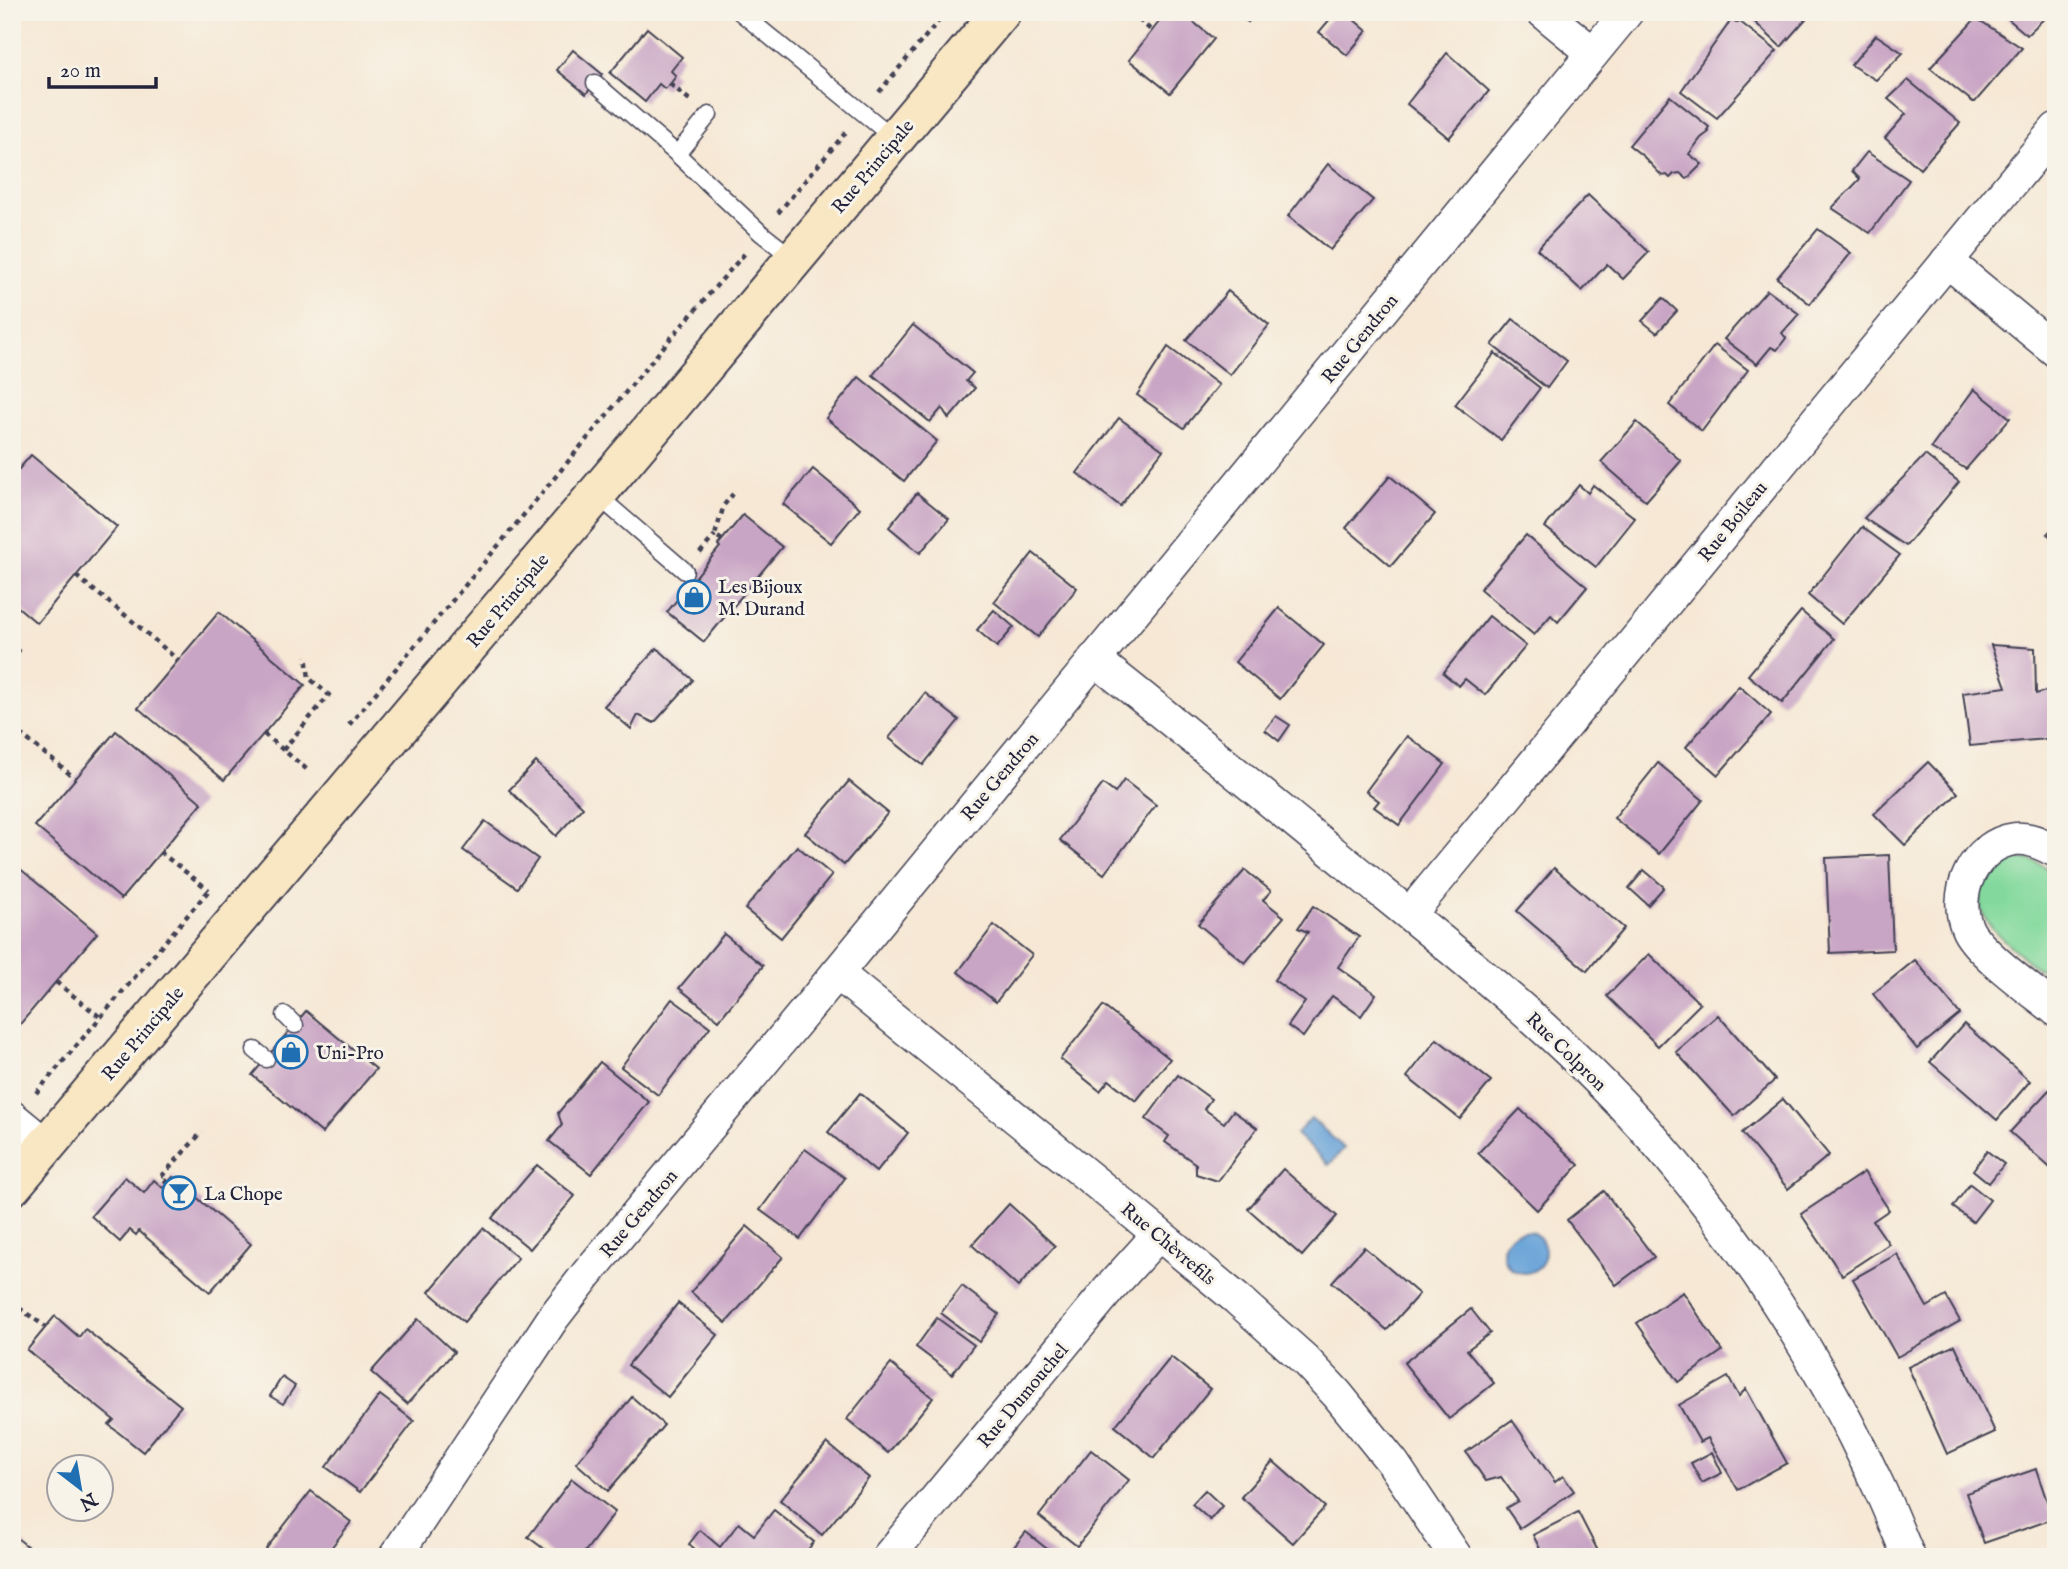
<svg xmlns="http://www.w3.org/2000/svg" width="2068" height="1569" font-family="'IM FELL English',serif">
	<rect width="100%" height="100%" fill="#f7f3e8"/>
	<filter id="ink" filterUnits="userSpaceOnUse"><feTurbulence type="fractalNoise" baseFrequency=".0143" numOctaves="2"/><feDisplacementMap in="SourceGraphic" scale="14" xChannelSelector="R" yChannelSelector="G"/><feConvolveMatrix kernelMatrix="1 2 1 2 8 2 1 2 1" color-interpolation-filters="sRGB"/></filter>
	<filter id="wash" filterUnits="userSpaceOnUse"><feTurbulence type="fractalNoise" baseFrequency=".00686" numOctaves="4" result="noise"/><feDisplacementMap in="SourceGraphic" scale="28" xChannelSelector="R" yChannelSelector="G"/><feGaussianBlur stdDeviation="1.57" result="paint"/><feColorMatrix in="noise" values="0 0 0 0 0 0 0 0 0 0 0 0 0 0 0 0 0 1.4 0 .05"/><feComposite in="paint" operator="in"/></filter>
	<g filter="url(#wash)">
		<rect width="100%" height="100%" fill="#f6e8d5"/>
		<path fill="#83d99d" stroke="#527e6c" stroke-width="2" d="M2018 858C2033 859 2043 865 2056 874V975C2035 970 2030 963 2015 950 1993 931 1966 908 1988 878 1996 866 2004 861 2018 858Z"/>
		<g fill="#68a3d8" stroke="#45628a" stroke-width="2">
			<polygon points="1311,1118 1344,1148 1329,1165 1296,1134"/>
			<circle cx="1524" cy="1252" r="21"/>
		</g>
		<g id="blocks">
			<g fill="#c9a5c5">
				<polygon points="1167,12 1181,12 1214,39 1170,93 1129,60"/>
				<polygon points="1235,12 1256,12 1248,22"/>
				<polygon points="1336,12 1345,12 1367,31 1347,55 1319,32"/>
				<polygon points="1744,12 1812,12 1781,47"/>
				<polygon points="2000,12 2051,12 2027,35"/>
				<polygon points="1976,18 2022,48 1975,102 1973,102 1930,68"/>
				<polygon points="1732,19 1737,23 1739,21 1777,51 1717,118 1681,91"/>
				<polygon points="647,28 682,57 671,71 676,76 670,84 665,89 659,84 645,102 610,73"/>
				<polygon points="1876,35 1903,53 1876,80 1851,65"/>
				<polygon points="573,50 602,74 586,94 557,70"/>
				<polygon points="1447,53 1489,91 1449,138 1407,104"/>
				<polygon points="1908,80 1960,123 1920,169 1885,138 1906,114 1888,99"/>
				<polygon points="1670,96 1709,127 1707,130 1709,132 1701,138 1689,154 1702,164 1687,179 1680,173 1674,174 1670,178 1667,175 1662,176 1644,157 1629,145"/>
				<polygon points="1867,152 1909,180 1870,233 1832,208 1860,179 1852,171"/>
				<polygon points="1328,164 1373,200 1330,250 1288,216"/>
				<polygon points="1588,195 1649,252 1623,279 1607,264 1582,291 1537,249"/>
				<polygon points="1818,229 1851,253 1810,304 1777,278"/>
				<polygon points="1767,290 1799,314 1782,333 1786,338 1777,350 1771,347 1757,364 1724,339"/>
				<polygon points="1228,291 1269,325 1230,375 1186,340"/>
				<polygon points="1663,298 1677,311 1657,333 1642,321"/>
				<polygon points="1513,319 1567,361 1547,388 1492,345"/>
				<polygon points="913,325 973,373 966,381 975,388 949,419 942,408 930,422 873,375"/>
				<polygon points="1715,345 1748,370 1702,431 1669,405"/>
				<polygon points="1168,347 1219,385 1184,428 1137,395"/>
				<polygon points="1495,353 1540,388 1501,440 1455,405"/>
				<polygon points="859,377 937,441 904,481 826,418"/>
				<polygon points="1974,389 2010,418 1966,469 1931,448"/>
				<polygon points="1119,418 1163,450 1120,506 1077,473"/>
				<polygon points="1637,422 1681,461 1646,501 1601,462"/>
				<polygon points="31,455 117,527 37,623 12,602 12,477"/>
				<polygon points="1925,455 1959,482 1906,546 1864,518"/>
				<polygon points="813,469 860,508 831,543 783,504"/>
				<polygon points="1390,476 1435,514 1391,566 1346,528"/>
				<polygon points="1579,485 1588,493 1593,485 1635,518 1596,567 1545,527"/>
				<polygon points="917,493 949,519 920,553 889,527"/>
				<polygon points="743,515 782,547 704,642 667,612 720,547 718,545"/>
				<polygon points="2056,525 2056,541 2047,534"/>
				<polygon points="1862,527 1900,555 1842,624 1808,595"/>
				<polygon points="1526,535 1587,587 1558,622 1551,615 1534,635 1480,589"/>
				<polygon points="1033,553 1077,588 1038,637 994,602"/>
				<polygon points="1279,608 1324,645 1280,699 1235,662"/>
				<polygon points="994,610 1014,627 997,647 977,630"/>
				<polygon points="1801,611 1834,639 1782,703 1748,675"/>
				<polygon points="219,612 305,685 224,780 138,708"/>
				<polygon points="1489,616 1526,646 1485,695 1465,679 1459,686 1443,673"/>
				<polygon points="12,645 20,651 12,660"/>
				<polygon points="1991,645 2035,648 2036,694 2056,688 2056,738 1970,746 1963,693 2006,687"/>
				<polygon points="657,648 693,680 654,723 638,715 631,729 604,706"/>
				<polygon points="1739,686 1771,714 1718,775 1686,747"/>
				<polygon points="925,693 959,720 923,765 889,738"/>
				<polygon points="1276,716 1290,725 1279,741 1265,730"/>
				<polygon points="116,731 202,803 121,899 35,826"/>
				<polygon points="1407,736 1445,764 1399,825 1374,807 1379,801 1366,791"/>
				<polygon points="536,762 583,807 556,836 509,790"/>
				<polygon points="1928,762 1958,793 1905,845 1874,814"/>
				<polygon points="1658,763 1703,800 1659,854 1614,818"/>
				<polygon points="1124,780 1156,805 1104,874 1060,840 1103,784 1115,793"/>
				<polygon points="849,781 888,813 844,865 805,833"/>
				<polygon points="485,821 538,859 517,888 463,850"/>
				<polygon points="797,846 832,875 781,938 745,909"/>
				<polygon points="1889,855 1893,950 1830,953 1826,858"/>
				<polygon points="12,862 97,933 16,1029 12,1025"/>
				<polygon points="1554,868 1624,928 1587,971 1517,911"/>
				<polygon points="1245,870 1271,891 1263,900 1284,917 1245,963 1198,924"/>
				<polygon points="1644,870 1664,887 1648,905 1629,888"/>
				<polygon points="1313,906 1359,937 1338,967 1376,994 1361,1016 1332,996 1303,1037 1288,1026 1305,1002 1274,980 1308,932 1298,928"/>
				<polygon points="994,925 1032,955 996,1002 958,972"/>
				<polygon points="724,934 763,966 719,1020 679,988"/>
				<polygon points="1649,954 1700,1004 1658,1046 1607,996"/>
				<polygon points="1915,960 1960,1014 1917,1049 1873,994"/>
				<polygon points="672,999 710,1027 658,1095 621,1067"/>
				<polygon points="1103,1006 1170,1059 1136,1101 1109,1080 1100,1091 1060,1059"/>
				<polygon points="306,1011 376,1069 322,1133 252,1075"/>
				<polygon points="1718,1015 1775,1080 1734,1116 1676,1052"/>
				<polygon points="1964,1024 2030,1081 1997,1120 1930,1062"/>
				<polygon points="1437,1039 1491,1081 1460,1119 1407,1077"/>
				<polygon points="600,1062 649,1102 591,1174 549,1141 562,1125 558,1113"/>
				<polygon points="1178,1075 1211,1099 1204,1109 1224,1123 1233,1111 1257,1128 1218,1181 1196,1174 1196,1164 1165,1142 1169,1136 1146,1119"/>
				<polygon points="2049,1090 2056,1096 2056,1173 2010,1132"/>
				<polygon points="860,1093 908,1133 876,1172 828,1132"/>
				<polygon points="1783,1099 1829,1155 1788,1189 1742,1133"/>
				<polygon points="1520,1109 1579,1165 1537,1210 1478,1153"/>
				<polygon points="805,1149 845,1178 800,1239 760,1210"/>
				<polygon points="1987,1151 2004,1164 1989,1183 1973,1170"/>
				<polygon points="537,1165 575,1196 530,1249 492,1218"/>
				<polygon points="1283,1169 1337,1216 1302,1256 1248,1209"/>
				<polygon points="1864,1172 1889,1210 1873,1221 1889,1244 1842,1275 1801,1214"/>
				<polygon points="125,1177 144,1193 154,1180 163,1188 173,1177 251,1244 210,1292 139,1231 136,1235 130,1230 120,1242 91,1216"/>
				<polygon points="1970,1184 1990,1200 1973,1222 1953,1207"/>
				<polygon points="1604,1191 1654,1257 1616,1285 1567,1220"/>
				<polygon points="1009,1204 1055,1246 1018,1287 972,1245"/>
				<polygon points="747,1226 783,1257 726,1323 691,1292"/>
				<polygon points="483,1228 518,1258 464,1322 429,1292"/>
				<polygon points="1364,1247 1419,1294 1387,1330 1332,1282"/>
				<polygon points="1897,1254 1927,1307 1946,1296 1960,1321 1897,1357 1853,1279"/>
				<polygon points="962,1286 999,1314 979,1342 941,1313"/>
				<polygon points="1683,1292 1722,1351 1678,1382 1637,1323"/>
				<polygon points="678,1303 718,1335 668,1397 628,1365"/>
				<polygon points="1471,1309 1490,1333 1467,1350 1494,1383 1449,1419 1404,1363"/>
				<polygon points="55,1316 79,1337 85,1329 181,1406 143,1452 109,1425 114,1420 27,1350"/>
				<polygon points="937,1318 974,1345 952,1374 916,1347"/>
				<polygon points="418,1319 454,1352 407,1404 371,1372"/>
				<polygon points="1955,1345 1995,1432 1947,1454 1908,1367"/>
				<polygon points="1171,1357 1210,1389 1154,1458 1115,1426"/>
				<polygon points="891,1364 933,1398 888,1453 847,1419"/>
				<polygon points="282,1377 295,1386 283,1404 270,1396"/>
				<polygon points="1728,1377 1739,1396 1746,1389 1787,1463 1738,1490 1708,1438 1700,1442 1679,1405"/>
				<polygon points="380,1395 414,1421 360,1492 326,1467"/>
				<polygon points="632,1397 664,1425 608,1491 576,1463"/>
				<polygon points="1512,1420 1555,1482 1563,1476 1574,1491 1520,1528 1506,1508 1518,1501 1501,1477 1486,1481 1466,1452"/>
				<polygon points="827,1443 869,1478 822,1535 780,1500"/>
				<polygon points="1091,1450 1129,1480 1077,1546 1039,1516"/>
				<polygon points="1712,1452 1722,1473 1702,1483 1691,1463"/>
				<polygon points="1273,1461 1325,1507 1293,1543 1241,1497"/>
				<polygon points="2036,1469 2053,1519 1984,1543 1966,1493"/>
				<polygon points="572,1479 615,1512 581,1557 555,1557 528,1537"/>
				<polygon points="1205,1490 1222,1506 1210,1520 1192,1504"/>
				<polygon points="311,1491 351,1522 324,1557 276,1557 266,1549"/>
				<polygon points="774,1510 814,1542 802,1557 704,1557 689,1544 700,1530 720,1547 739,1523 754,1535"/>
				<polygon points="1578,1512 1601,1557 1544,1557 1533,1535"/>
				<polygon points="1026,1532 1057,1557 1006,1557"/>
				<polygon points="12,1534 27,1546 17,1557 12,1557"/>
			</g>
		</g>
	</g>
	<g filter="url(#ink)">
		<use href="#blocks" fill-opacity="0" stroke="#424052" stroke-width="2"/>
		<g fill="none" stroke-linecap="round" stroke-linejoin="round">
			<defs>
				<g id="lane">
					<polyline points="740,12 895,139"/>
					<polyline points="595,83 677,154"/>
					<polyline points="709,115 677,154 761,233 794,259"/>
					<polyline points="597,495 685,571"/>
					<polyline points="285,1015 295,1025"/>
					<polyline points="255,1050 266,1059"/>
				</g>
				<g id="street">
					<polyline points="1543,12 1593,53"/>
					<polyline points="1947,261 2056,351"/>
					<path d="M1094 659C1187 732 1277 807 1368 881 1473 966 1580 1051 1668 1156 1750 1253 1820 1362 1874 1477 1887 1503 1897 1530 1909 1557"/>
					<path d="M2056 851C2043 845 2030 837 2015 839 1974 844 1951 895 1968 930 1980 954 2034 992 2056 1010"/>
					<polyline points="1410,914 2056,129"/>
					<polyline points="837,973 1121,1203 1237,1299 1304,1359 1337,1394 1393,1463 1456,1557"/>
					<polyline points="12,1117 46,1145"/>
					<polyline points="395,1557 553,1318 587,1274 837,973 1627,12"/>
					<polyline points="888,1557 1110,1288 1158,1235"/>
				</g>
				<polyline id="secondary" points="12,1186 654,426 1001,12"/>
			</defs>
			<use href="#lane" stroke="#424052" stroke-width="19"/>
			<use href="#street" stroke="#424052" stroke-width="35"/>
			<use href="#secondary" stroke="#424052" stroke-width="42"/>
			<g stroke="#424052" stroke-width="4.5" stroke-dasharray="5 5" stroke-linecap="butt">
				<polyline points="1142,12 1137,18 1152,31"/>
				<polyline points="670,84 691,101"/>
				<polyline points="879,92 946,12"/>
				<polyline points="778,213 847,131"/>
				<polyline points="722,540 715,535 724,505 733,494"/>
				<polyline points="700,553 715,535"/>
				<polyline points="76,576 130,619 178,660"/>
				<polyline points="349,725 670,339 746,252"/>
				<polyline points="12,727 76,779"/>
				<polyline points="264,734 310,772"/>
				<polyline points="283,750 329,695 309,678 306,656"/>
				<polyline points="160,852 209,890"/>
				<polyline points="56,982 100,1017"/>
				<polyline points="36,1093 210,889"/>
				<polyline points="168,1183 161,1177 202,1132"/>
				<polyline points="19,1308 46,1327"/>
			</g>
			<use href="#lane" stroke="#fff" stroke-width="16"/>
			<use href="#street" stroke="#fff" stroke-width="32"/>
			<use href="#secondary" stroke="#f9e7c3" stroke-width="38"/>
		</g>
	</g>
	<defs>
		<symbol id="shop-ring" viewBox="-11 -11 22 22"><circle r="9.5" fill="#f7f3e8" stroke="#1f6fb2" stroke-width="1.5"/><path d="M-5-2.5h2.3a2.7 3.5 0 0 1 5.4 0H5L5.5 6h-11ZM-1.5-2.5h3a1.5 2.3 0 0 0-3 0Z" fill="#1f6fb2"/></symbol>
		<symbol id="bar-ring" viewBox="-11 -11 22 22"><circle r="9.5" fill="#f7f3e8" stroke="#1f6fb2" stroke-width="1.5"/><path d="M-6-5H6L.8 .8V4.5H3.5V6h-7V4.5H-.8V.8Z" fill="#1f6fb2"/></symbol>
	</defs>
	<g fill-rule="evenodd">
		<use href="#shop-ring" x="675" y="578" width="38" height="38"/>
		<use href="#shop-ring" x="272" y="1033" width="38" height="38"/>
		<use href="#bar-ring" x="160" y="1174" width="38" height="38"/>
	</g>
	<g text-anchor="middle" stroke-width="6" stroke-linejoin="round" paint-order="stroke">
		<g font-size="19" fill="#22223b" stroke="#f7f3e8">
			<text transform="translate(872 166) rotate(-50)" y="7">Rue Principale</text>
			<text transform="translate(1359 338) rotate(-51)" y="7">Rue Gendron</text>
			<text transform="translate(1732 521) rotate(-51)" y="7">Rue Boileau</text>
			<text transform="translate(507 600) rotate(-50)" y="7">Rue Principale</text>
			<text transform="translate(999 776) rotate(-50)" y="7">Rue Gendron</text>
			<text transform="translate(142 1033) rotate(-50)" y="7">Rue Principale</text>
			<text transform="translate(1567 1051) rotate(44)" y="7">Rue Colpron</text>
			<text transform="translate(638 1213) rotate(-50)" y="7">Rue Gendron</text>
			<text transform="translate(1169 1243) rotate(40)" y="7">Rue Chèvrefils</text>
			<text transform="translate(1022 1395) rotate(-50)" y="7">Rue Dumouchel</text>
		</g>
		<g font-size="19" fill="#22223b" stroke="#f7f3e8" text-anchor="start">
			<text x="718" y="593">Les Bijoux<tspan x="718" dy="22">M. Durand</tspan></text>
			<text x="316" y="1059">Uni-Pro</text>
			<text x="204" y="1200">La Chope</text>
		</g>
	</g>
	<rect width="2068" height="1569" fill="none" stroke="#f7f3e8" stroke-width="42"/>
	<g transform="translate(80 1488) rotate(149)"><circle r="33" fill="#f7f3e8" stroke="#a29fa3" stroke-width="2"/>
	<path d="M0-5L12 26L0 18L-12 26Z" fill="#1f6fb2"/>
	<text y="-10" font-size="19" font-weight="bold" text-anchor="middle" fill="#22223b">N</text>
	</g>
	<path d="M49 77v10h107v-10" fill="none" stroke="#22223b" stroke-width="3.5"/>
	<text x="60" y="77" font-size="21" fill="#22223b" stroke="#f7f3e8" stroke-width="5" paint-order="stroke">20 m</text>
</svg>
